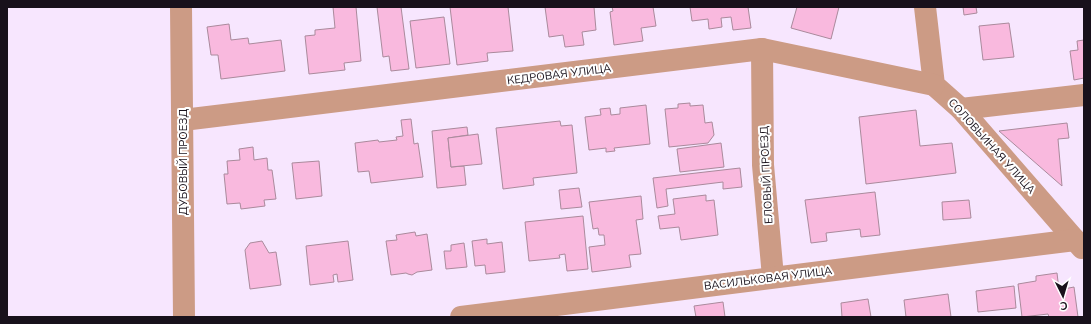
<svg xmlns="http://www.w3.org/2000/svg" width="1091" height="324" font-family="Mulish,sans-serif">
	<style>
		.building { fill: #f9b9de; stroke: #aa8a9c }
		.lines { fill: none; stroke-linecap: round; stroke-linejoin: round }
		.minor { stroke: #cc9b85; stroke-width: 22 }
		.labels { text-anchor: middle; stroke-width: 4; stroke-linejoin: round; paint-order: stroke }
		.street-label { font-size: 11px; fill: #18111b; stroke: #fff }
	</style>
	<rect width="100%" height="100%" fill="#f7e6fe"/>
	<!-- building -->
	<g class="building">
		<path d="M333 7H356L361 61 344 63 345 70 309 74 305 36 315 35V30L335 28Z"/>
		<path d="M377 7H401L409 69 391 71 389 56 383 57Z"/>
		<path d="M450 7H508L513 51 487 53 488 61 457 65Z"/>
		<path d="M545 7H594L596 30 582 32 584 45 565 47 563 35 549 37Z"/>
		<path d="M612 7H653L656 26 641 28 643 41 614 45 610 12 613 11Z"/>
		<path d="M690 7H748L751 28 733 30 731 17 721 18 722 27 709 29 708 19 692 21Z"/>
		<path d="M797 7H839L831 39 791 28Z"/>
		<path d="M963 7H976L977 13 964 15Z"/>
		<path d="M444 17 450 64 416 68 410 21Z"/>
		<path d="M1009 23 1014 57 983 60 979 26Z"/>
		<path d="M229 24 231 40 248 38 249 44 281 40 285 71 221 79 218 55H211L207 27Z"/>
		<path d="M1084 40V78L1074 80 1070 51 1078 50 1077 41Z"/>
		<path d="M690 103V106L703 105 705 123 712 122 714 135 708 143 669 147 665 109 678 108V104Z"/>
		<path d="M646 105 650 144 614 148 615 151 606 152V148L589 150 585 117 601 115 600 109 610 108 611 115 620 114V108Z"/>
		<path d="M916 110 920 146 952 143 956 173 866 184 859 117Z"/>
		<path d="M411 119 414 144 418 143 423 177 371 183 369 171 358 172 355 143 378 140 379 142 397 140 396 137 403 136 401 120Z"/>
		<path d="M560 121 561 126 572 125 577 173 533 178 534 185 503 189 496 128Z"/>
		<path d="M1067 123 1069 138 1058 139 1062 186 999 131Z"/>
		<path d="M467 127 468 135 448 138 451 167 464 166 466 185 437 188 432 131Z"/>
		<path d="M478 134 482 164 451 167 448 138Z"/>
		<path d="M721 143 724 167 680 172 677 149Z"/>
		<path d="M253 147 254 160 267 158 268 170H272L276 199 264 200 265 206 241 209 240 203 227 204 224 174H228L227 161 240 160 239 149Z"/>
		<path d="M319 161 322 196 296 199 292 163Z"/>
		<path d="M740 168 742 187 723 189V182L666 189 668 206 657 208 653 178Z"/>
		<path d="M579 188 582 207 561 209 559 190Z"/>
		<path d="M875 192 880 235 861 237 860 229 826 233 827 241 811 243 805 200Z"/>
		<path d="M706 195V201L714 200 718 235 681 240 679 227 660 229 658 216 675 214 673 199Z"/>
		<path d="M641 196 643 219 636 220 641 254 629 255 631 267 592 272 589 247 605 245 604 235H599L598 228 593 229 589 202Z"/>
		<path d="M969 200 971 218 943 220 942 202Z"/>
		<path d="M583 216 588 269 567 271 565 254 559 255 560 258 529 261 525 222Z"/>
		<path d="M415 232 416 236 427 234 432 270 417 272 412 275 408 274 406 273 391 275 386 241 397 240 396 235Z"/>
		<path d="M487 239V244L502 242 505 272 486 274 485 265 475 266 472 241Z"/>
		<path d="M262 241 269 253 276 252 281 285 250 289 245 250 250 243Z"/>
		<path d="M348 241 353 280 338 282 337 274 333 275 334 282 310 285 306 246Z"/>
		<path d="M464 243 467 267 446 269 444 251H451V245Z"/>
		<path d="M1057 273 1059 290 1074 287 1078 317H1049L1048 314 1022 317 1018 284 1036 281V276Z"/>
		<path d="M1014 286 1016 308 978 312 976 291Z"/>
		<path d="M948 294 951 317H906L904 300Z"/>
		<path d="M868 299 871 317H842L841 303Z"/>
		<path d="M723 302 725 317H696L694 306Z"/>
	</g>
	<g class="lines">
		<!-- minor -->
		<g class="minor">
			<path d="M181 7 184 317"/>
			<path d="M925 7 934 85 961 109 1082 248"/>
			<path d="M762 49 763 165 773 277"/>
			<path d="M961 109 1084 95"/>
			<path d="M183 120 762 49 934 85"/>
			<path d="M461 317 1075 240"/>
		</g>
	</g>
	<g class="labels">
		<!-- street labels -->
		<g class="street-label">
			<text transform="translate(559 74) rotate(-7)" y="4">КЕДРОВАЯ УЛИЦА</text>
			<text transform="translate(992 146) rotate(48)" y="4">СОЛОВЬИНАЯ УЛИЦА</text>
			<text transform="translate(183 162) rotate(-90)" y="4">ДУБОВЫЙ ПРОЕЗД</text>
			<text transform="translate(766 175) rotate(-93)" y="4">ЕЛОВЫЙ ПРОЕЗД</text>
			<text transform="translate(768 278) rotate(-7)" y="4">ВАСИЛЬКОВАЯ УЛИЦА</text>
		</g>
	</g>
	<!-- border -->
	<rect width="1091" height="324" fill="none" stroke="#18111b" stroke-width="16"/>
	<!-- north arrow -->
	<g transform="translate(1063 296) rotate(175)" stroke="#ffffff" stroke-width="3" paint-order="stroke">
	<path d="M0-3L7 15L0 10L-7 15Z" fill="#18111b"/>
	<text y="-6" font-size="11" font-weight="bold" text-anchor="middle" fill="#18111b">С</text>
	</g>
</svg>
